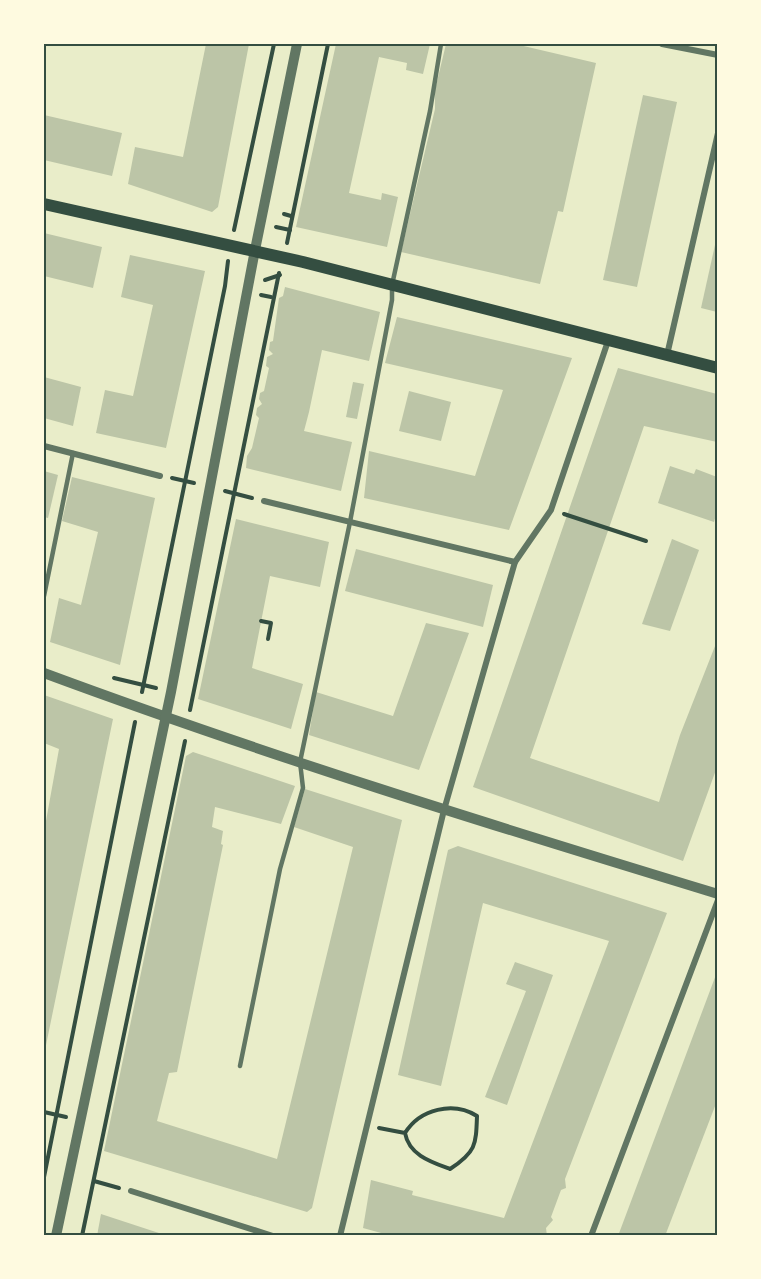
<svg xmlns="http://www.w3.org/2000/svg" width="761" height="1279" font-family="Signika,sans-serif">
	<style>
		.building { fill: #bcc5a7 }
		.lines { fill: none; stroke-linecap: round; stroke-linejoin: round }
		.path { stroke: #344e41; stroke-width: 4 }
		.service { stroke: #617663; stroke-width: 4.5 }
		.minor { stroke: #617663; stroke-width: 6 }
		.tertiary { stroke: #617663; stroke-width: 10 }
		.secondary { stroke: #344e41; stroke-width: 12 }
		.neatline { fill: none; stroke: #344e41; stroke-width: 2 }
	</style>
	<rect width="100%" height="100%" fill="#e9edc9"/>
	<!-- building -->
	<g class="building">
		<path d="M206 44H249L218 207 212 212 128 184 135 147 183 157Z"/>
		<path d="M336 44H430L423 74 406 70 407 63 379 57 349 193 381 200 382 193 398 197 387 247 296 227Z"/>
		<path d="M446 44H515L596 63 563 212 558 211 540 284 401 252 435 109V90Z"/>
		<path d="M643 95 677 102 637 287 603 280Z"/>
		<path d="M44 115 122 133 112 176 44 160Z"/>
		<path d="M44 233 102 247 93 288 44 276Z"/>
		<path d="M717 236V312L701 308Z"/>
		<path d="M130 255 205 271 166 448 96 433 105 390 133 396 153 305 121 297Z"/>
		<path d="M285 287 380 312 369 361 322 350 309 412 304 431 352 442 341 491 246 468 247 456 252 448 259 418 256 415 257 408 262 404 259 399 260 393 264 391 269 368 266 366 267 357 273 354 269 350 270 342 273 341 279 298 283 296Z"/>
		<path d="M397 317 572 358 509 530 364 498 369 451 475 476 503 390 385 363Z"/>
		<path d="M618 368 717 394V442L644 426 530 758 659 802 680 735 717 641V767L683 861 473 787Z"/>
		<path d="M44 377 81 387 73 426 44 418Z"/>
		<path d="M353 382 364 384 357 419 346 417Z"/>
		<path d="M409 391 451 402 441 441 399 431Z"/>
		<path d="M670 466 694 474 696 469 717 477V511L714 522 658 503Z"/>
		<path d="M44 471 58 475 48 518 44 517Z"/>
		<path d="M72 477 155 498 120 665 50 642 59 598 81 605 98 532 62 521Z"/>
		<path d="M236 519 329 542 320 587 270 576 252 668 303 684 291 729 198 699Z"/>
		<path d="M672 539 699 550 670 631 642 624Z"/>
		<path d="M356 549 493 585 483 627 345 591Z"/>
		<path d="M426 623 469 633 419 770 309 735 316 692 393 716Z"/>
		<path d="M44 695 113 719 45 1050 44 832 59 749 44 743Z"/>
		<path d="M193 752 295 786 281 824 215 807 212 827 223 831 221 844 223 845 177 1072 169 1073 157 1121 277 1159 353 847 294 827 305 789 402 820 312 1208 307 1212 104 1151 186 756Z"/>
		<path d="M458 846 667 913 565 1179 566 1188 561 1190 551 1217 553 1220 546 1228 547 1236H392L363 1228 371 1180 413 1191 412 1195 504 1218 609 941 483 903 441 1086 398 1075 448 850Z"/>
		<path d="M515 962 553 975 507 1105 485 1097 526 991 506 984Z"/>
		<path d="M717 972V1101L665 1236H618Z"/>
		<path d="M101 1214 165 1235V1236H97Z"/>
	</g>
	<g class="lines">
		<!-- path -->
		<g class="path">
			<path d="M284 214 291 216"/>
			<path d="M276 227 290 230"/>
			<path d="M234 230 274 44"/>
			<path d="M287 243 328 44"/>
			<path d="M265 280 280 275"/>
			<path d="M261 295 271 297"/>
			<path d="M172 478 194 483"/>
			<path d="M225 491 252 498"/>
			<path d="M564 514 646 541"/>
			<path d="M261 621 271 623 268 639"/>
			<path d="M114 678 156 688"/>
			<path d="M142 692 225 286 228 261"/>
			<path d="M190 710 279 273"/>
			<path d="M44 1112 66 1117"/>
			<path d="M379 1128 405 1133C420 1109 453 1101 477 1116 476 1145 476 1152 450 1169 431 1162 409 1155 405 1133"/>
			<path d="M44 1177 135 722"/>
			<path d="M94 1181 119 1188"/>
			<path d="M82 1236 185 741"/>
		</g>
		<!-- service -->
		<g class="service">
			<path d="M44 596 73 453"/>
			<path d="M240 1066 280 869 303 788 300 762 350 522 392 300V285L430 111 441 44"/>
		</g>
		<!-- minor -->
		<g class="minor">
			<path d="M662 44 718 55"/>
			<path d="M667 355 718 133"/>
			<path d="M44 446 160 476"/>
			<path d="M264 501 515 562"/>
			<path d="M131 1191 273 1236"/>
			<path d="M340 1236 444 810 515 562 551 510 608 341"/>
			<path d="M591 1236 718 900"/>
		</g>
		<!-- tertiary -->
		<g class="tertiary">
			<path d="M44 673C265 755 491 825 718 894"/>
			<path d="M56 1236 171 692 255 250 297 44"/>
		</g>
		<!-- secondary -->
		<path class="secondary" d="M44 204 303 262 718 368"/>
	</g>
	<!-- border -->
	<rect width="761" height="1279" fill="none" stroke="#fefae0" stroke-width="90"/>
	<rect x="45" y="45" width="671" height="1189" class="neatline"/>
</svg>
